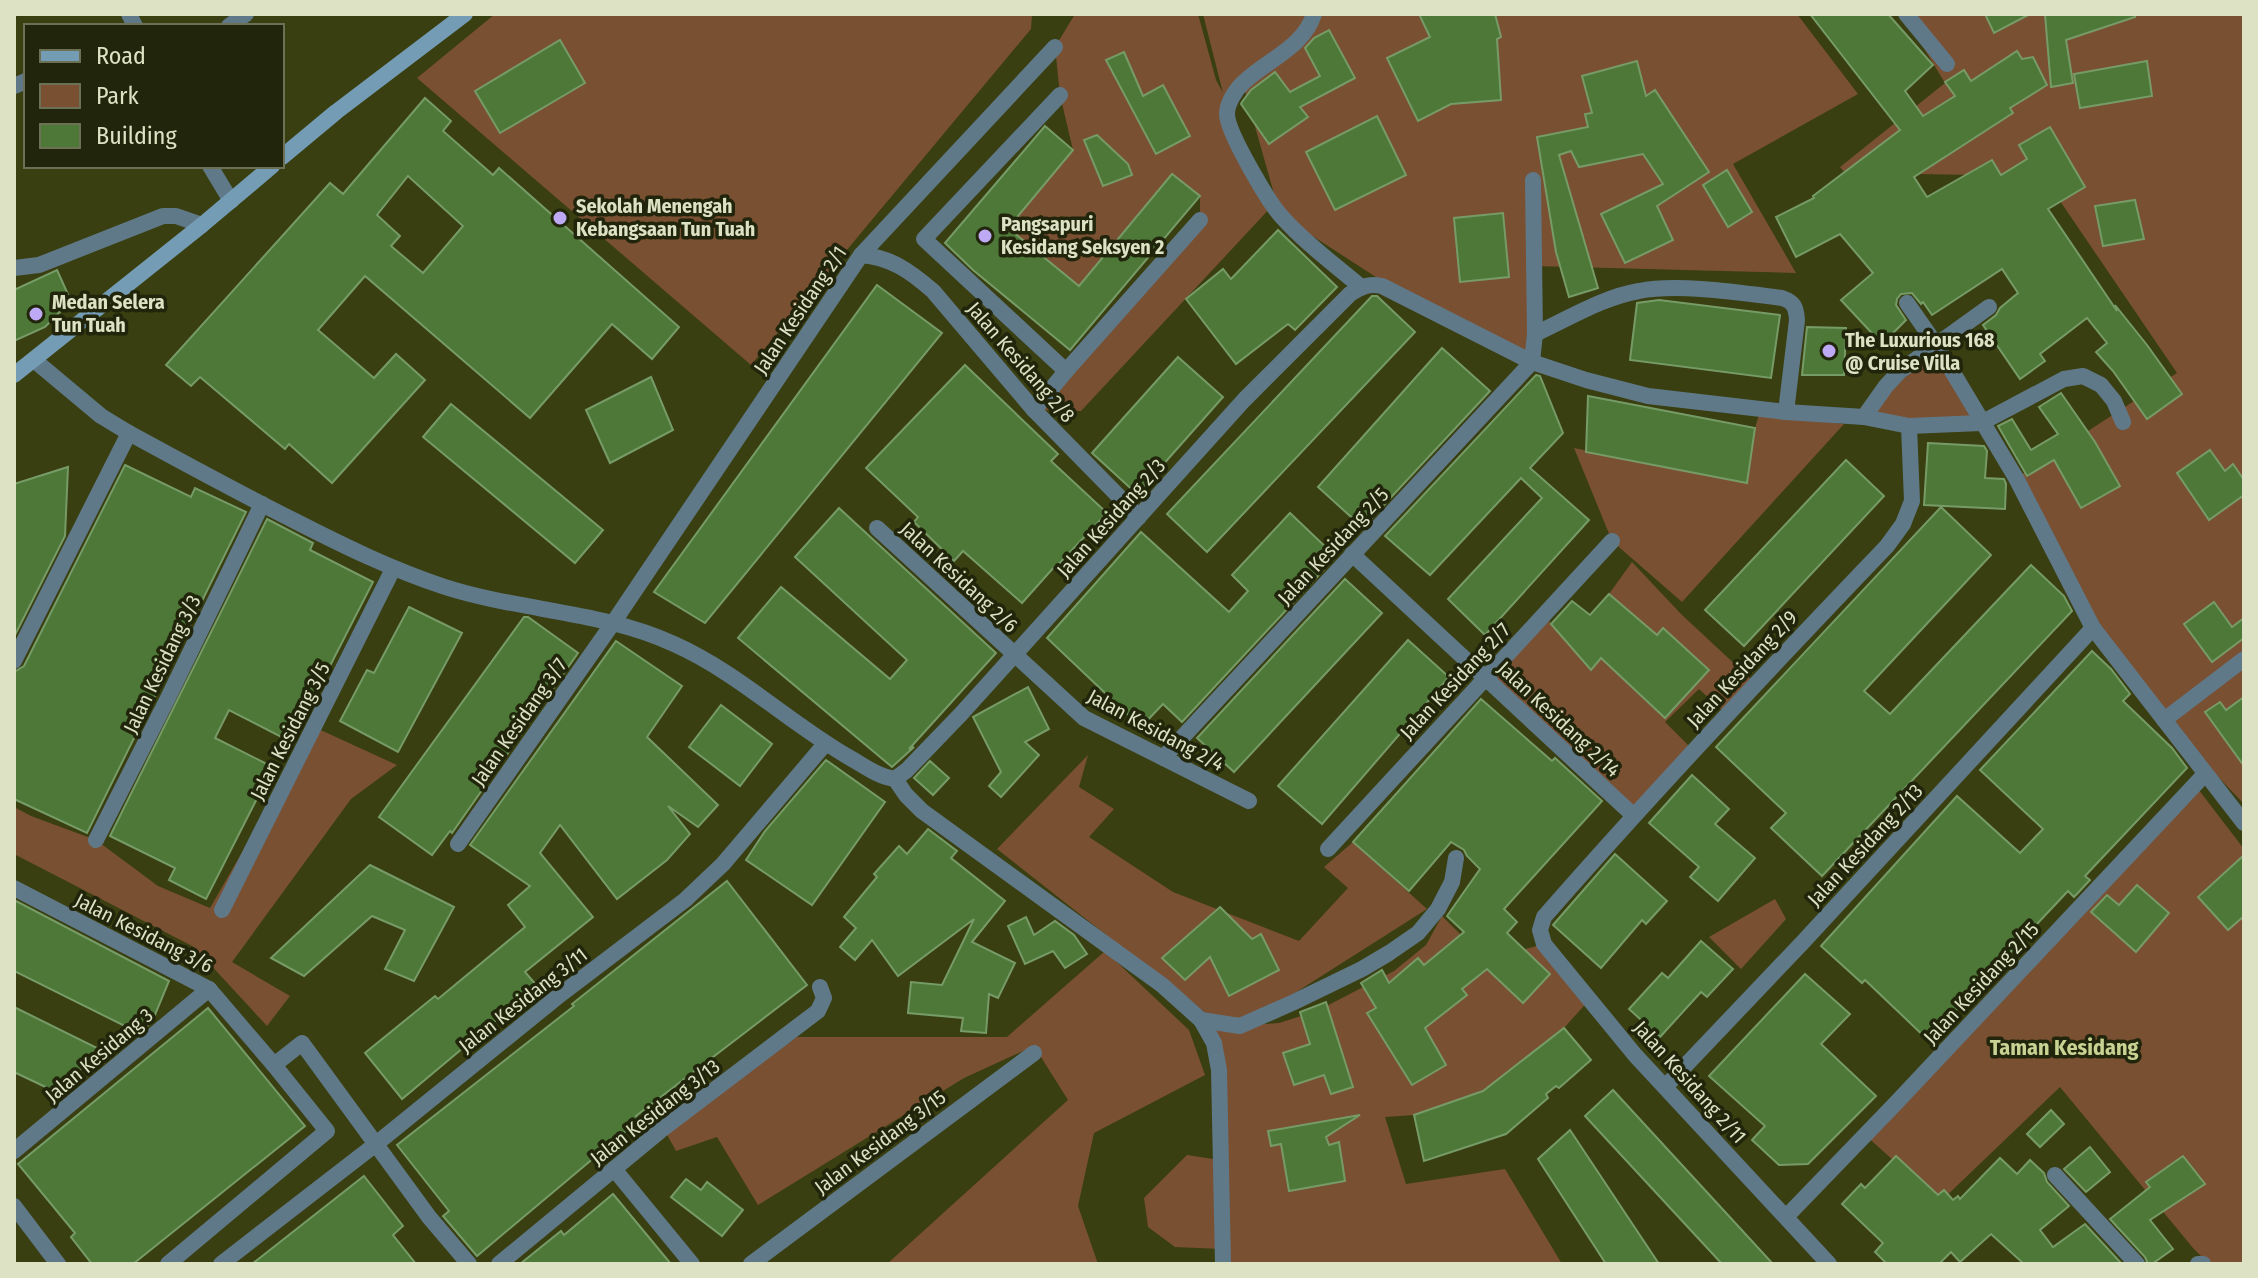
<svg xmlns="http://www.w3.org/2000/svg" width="2258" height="1278" font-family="'Fira Sans Condensed',sans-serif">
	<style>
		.green { fill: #7a5032 }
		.building { fill: #4d7838; stroke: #779b67; stroke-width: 2; fill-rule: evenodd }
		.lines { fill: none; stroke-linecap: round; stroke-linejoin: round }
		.street { stroke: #607989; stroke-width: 16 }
		.secondary { stroke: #749cb5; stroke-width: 16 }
		.poi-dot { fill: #bea9f5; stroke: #21250b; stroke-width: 3 }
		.labels { text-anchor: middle; stroke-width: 7; stroke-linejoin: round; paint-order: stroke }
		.poi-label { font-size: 20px; font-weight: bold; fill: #dce2c3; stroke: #21250b; text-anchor: start }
		.street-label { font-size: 20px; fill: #dce2c3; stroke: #21250b }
		.neighbourhood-label { font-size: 22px; font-weight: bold; fill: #c8d393; stroke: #21250b }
	</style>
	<rect width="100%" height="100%" fill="#393f10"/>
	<!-- green -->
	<g class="green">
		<path d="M495 14H1032L1031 29 751 365 417 78Z"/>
		<path d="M1075 14H1198L1216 80 1223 93 1203 14H1797L1858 94 1733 164 1796 273 1535 266 1532 362 1413 301 1280 215 1243 84 1225 99 1273 205 1081 411 1034 410 1200 220V196L1172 174 1079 286 1008 228 1073 150 1060 95 1055 47Z"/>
		<path d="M1903 14H2244V804L2164 720 2093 628 2016 478 2177 373 2043 176 1845 173 1840 167 1945 83Z"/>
		<path d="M1937 346 1980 421 1864 417Z"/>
		<path d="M1759 415 1844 424 1682 602 1612 541 1574 448 1747 483 1755 428Z"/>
		<path d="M1632 562 1681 614 1755 683 1726 714 1699 689 1665 722 1693 750 1633 815 1485 678 1544 615 1591 670 1636 618 1609 594Z"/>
		<path d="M314 727 397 765 351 799 232 962 290 996 267 1026 194 947 14 854V807L31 816 96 840 158 886 210 908Z"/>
		<path d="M1088 755 1079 787 1114 809 1089 837 1173 892 1299 941 1348 888 1324 867 1353 842 1427 909 1243 1026 1279 1023 1317 1011 1394 971 1426 945 1442 916 1486 960 1544 944 1590 999 1564 1028 1483 1091 1414 1115 1385 1117 1406 1184 1505 1169 1562 1264H1223L1222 1249 1175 1247 1148 1227 1144 1198 1187 1155 1220 1160 1219 1070 1201 1020 1217 1022 997 849Z"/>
		<path d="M2195 785 2244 849V1264H2209L2193 1248 2060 1087 1940 1202 1865 1135Z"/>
		<path d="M1775 899 1786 919 1741 969 1709 937Z"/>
		<path d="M1105 951 1189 1030 1205 1075 1094 1133 1078 1206 1098 1264H887L1068 1100 1034 1046 964 1078 758 1205 717 1137 676 1151 665 1131 797 1037H1007Z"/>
	</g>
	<!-- building -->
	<g class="building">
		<path d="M1419 14H1495L1501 37 1497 39 1501 100 1451 104 1418 121 1387 58 1430 37Z"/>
		<path d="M1810 14H1888L1933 65 1905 91 1923 116 1955 96 1945 82 1964 70 1971 81 2017 51 2022 59 2033 57 2047 85 2010 108 2013 113 1914 177 1927 197 1992 160 2001 175 2027 159 2019 145 2050 127 2085 187 2048 209 2117 311 2115 305 2147 345 2182 394 2147 419 2113 371 2096 352 2107 343 2087 318 2040 354 2045 361 2020 379 1983 325 1996 315 2000 308 2018 293 2002 269 1932 315 1923 302 1921 304 1912 293 1901 294 1897 299 1896 305 1906 320 1882 344 1841 300 1873 273 1840 234 1796 257 1776 217 1814 198 1813 196 1900 130Z"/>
		<path d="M1985 14H2030L1994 33Z"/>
		<path d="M2045 14H2135V17L2066 40 2073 83 2051 87Z"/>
		<path d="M1329 30 1355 78 1300 107 1308 117 1269 144 1241 104 1242 102 1251 90 1275 72 1290 92 1320 76 1305 48 1314 38Z"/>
		<path d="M560 40 585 83 500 133 475 91Z"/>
		<path d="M1124 52 1143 96 1163 85 1190 136 1156 154 1106 60Z"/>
		<path d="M1637 61 1646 96 1655 90 1709 172 1657 206 1673 240 1625 263 1601 214 1663 184 1643 154 1579 167 1571 151 1559 155 1598 288 1569 297 1556 252 1537 137 1588 127 1585 114 1592 113 1582 76Z"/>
		<path d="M2147 61 2152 96 2080 108 2074 74Z"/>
		<path d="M425 98 451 121 443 131 493 175 499 168 679 327 652 359 612 324 530 418 365 276 318 330 374 378 396 354 425 380 332 483 289 444 285 449 200 377 191 386 166 365 330 183 343 194ZM408 176 463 226 423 273 391 246 400 236 377 215Z"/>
		<path d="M1377 116 1406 175 1335 210 1306 152Z"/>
		<path d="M1045 126 1073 150 1008 228 1079 286 1172 174 1200 196 1070 350 973 270 945 243Z"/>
		<path d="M1097 135 1128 164 1132 175 1103 186 1084 140Z"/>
		<path d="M1727 170 1752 212 1728 227 1703 185Z"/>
		<path d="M2135 200 2144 239 2103 246 2095 206Z"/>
		<path d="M1503 213 1509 277 1460 282 1454 218Z"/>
		<path d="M1278 230 1337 287 1295 330 1288 324 1236 364 1186 299 1223 269 1231 279Z"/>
		<path d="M57 270 71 301 45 327 14 341V290Z"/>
		<path d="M877 285 942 333 705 623 654 592Z"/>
		<path d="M1372 296H1377L1415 332 1207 552 1167 514Z"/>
		<path d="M1659 300 1780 315 1771 378 1630 360 1637 303Z"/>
		<path d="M1807 327 1846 328 1844 375H1802Z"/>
		<path d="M1442 348 1490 391 1368 522 1365 519 1360 525 1318 487Z"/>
		<path d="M1178 357 1223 397 1137 494 1092 453Z"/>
		<path d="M965 365 1058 454 1051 461 1107 513 1056 567 1055 566 1022 603 963 551 954 561 914 522 918 517 866 468Z"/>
		<path d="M1536 375 1540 376 1563 433 1530 468 1589 520 1485 635 1448 599 1542 498 1521 478 1430 575 1385 536Z"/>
		<path d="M651 377 673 430 610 463 586 410Z"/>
		<path d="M2061 393 2095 442 2120 486 2081 508 2054 460 2027 476 1998 426 2012 419 2031 450 2058 434 2039 407Z"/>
		<path d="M1588 396 1755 428 1747 483 1586 452Z"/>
		<path d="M451 404 603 530 575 563 423 437Z"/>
		<path d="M1928 443 1984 446 1987 451 1985 478 2004 479 2006 484 2005 509 1924 505Z"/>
		<path d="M2210 450 2225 471 2233 464 2244 480V495L2209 520 2177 473Z"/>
		<path d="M1846 460 1884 496 1744 646 1705 610Z"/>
		<path d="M125 465 191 497 195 488 246 512 87 833 14 799V672L24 666Z"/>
		<path d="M68 467 65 536 14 637V484Z"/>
		<path d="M1941 507 1991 555 1864 691 1890 714 2031 565 2064 596 2072 611 1822 876 1771 828 1786 813 1716 747Z"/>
		<path d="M839 508 996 653 909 749 914 747 892 767 738 638 781 587 890 679 907 660 795 557Z"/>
		<path d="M1290 513 1332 553 1325 560 1329 564 1182 722 1163 704 1141 727 1047 638 1141 532 1229 612 1248 591 1232 575Z"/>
		<path d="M267 519 313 543 310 550 373 582 291 742 229 710 215 738 273 767 206 899 169 880 175 868 110 836Z"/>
		<path d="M1345 579 1382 613 1234 772 1197 738Z"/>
		<path d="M1609 594 1657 635 1663 628 1709 670 1665 718 1601 658 1591 670 1551 624 1572 601 1590 615Z"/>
		<path d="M2214 602 2232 627 2244 618V638L2212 662 2184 624Z"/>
		<path d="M409 607 462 633 398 752 340 721 367 670 374 673Z"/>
		<path d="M524 617H528L578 653 452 833 450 831 432 855 379 817Z"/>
		<path d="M1408 640 1449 677 1322 824 1278 786Z"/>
		<path d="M616 641 682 686 647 737 718 805 698 827 668 806 690 834 667 860 617 899 560 825 540 853 593 917 525 972 537 986 402 1099 365 1053 435 996 438 999 525 927 508 905 530 886 470 845Z"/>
		<path d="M2092 651 2111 669 2130 694 2123 701 2172 748 2187 768 2085 876 2090 880 2074 897 2068 891 1928 1040 1865 980 1862 983 1821 946 1957 796 2020 853 2043 829 1980 770Z"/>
		<path d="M1028 687 1049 729 1025 742 1039 755 1001 797 989 786 1001 772 973 717Z"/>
		<path d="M2244 697V766L2205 712 2220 702 2226 710Z"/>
		<path d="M1481 699 1552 761 1555 758 1602 801 1504 909 1517 922 1507 933 1550 974 1523 1003 1487 969 1462 989 1467 995 1425 1028 1446 1065 1412 1085 1367 1013 1376 1008 1361 983 1382 970 1389 983 1418 958 1424 965 1464 932 1447 916 1480 869 1467 856 1464 850 1451 842 1409 891 1353 842Z"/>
		<path d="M721 705 772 744 740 786 689 747Z"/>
		<path d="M826 760 885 802 812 905 746 860 765 831Z"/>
		<path d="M930 761 949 778 933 795 914 778Z"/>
		<path d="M1692 775 1729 809 1715 824 1755 858 1718 901 1690 877 1699 867 1649 823Z"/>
		<path d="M928 829 957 851 951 858 1005 901 972 942 1015 963 998 998 989 994 986 1033 961 1031 963 1018 908 1013 911 982 942 985 974 919 898 976 872 940 855 960 840 947 856 928 844 917 877 877 874 874 899 846 907 854Z"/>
		<path d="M1615 854 1667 901 1646 924 1642 920 1601 968 1553 925Z"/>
		<path d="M2244 855V916L2228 930 2198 897Z"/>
		<path d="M370 865 454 907 414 981 385 969 405 930 372 916 304 976 271 958Z"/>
		<path d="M727 881 807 985 636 1116 639 1120 477 1256 443 1216 449 1211 397 1145 574 1006 572 1004Z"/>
		<path d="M2137 885 2169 913 2136 952 2091 912 2107 895 2119 905Z"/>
		<path d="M14 900 169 981 152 1022 139 1033 14 971Z"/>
		<path d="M1220 907 1252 939 1261 934 1279 970 1229 996 1210 957 1185 980 1162 958Z"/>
		<path d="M1026 917 1034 935 1055 921 1074 935 1087 954 1065 968 1053 951 1025 964 1008 926Z"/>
		<path d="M1701 941 1733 969 1707 997 1701 992 1660 1037 1629 1009 1662 973 1668 978Z"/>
		<path d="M1805 974 1850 1014 1821 1044 1876 1096 1808 1164 1779 1165 1752 1140 1765 1126 1709 1076Z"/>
		<path d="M1326 1002 1353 1087 1331 1094 1324 1075 1294 1085 1283 1053 1310 1044 1300 1012Z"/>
		<path d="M14 1007 101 1050 56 1092 14 1072Z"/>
		<path d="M208 1008 305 1126 133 1264H92L71 1237 75 1233 18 1164Z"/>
		<path d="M1564 1028 1591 1060 1559 1088 1556 1086 1546 1094 1548 1098 1506 1134 1424 1161 1414 1115 1483 1091Z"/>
		<path d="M1613 1090 1773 1264H1722L1585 1116Z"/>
		<path d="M2051 1110 2064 1124 2040 1147 2027 1134Z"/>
		<path d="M1360 1115 1326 1137 1329 1145 1339 1142 1345 1181 1289 1191 1281 1144 1271 1146 1268 1131Z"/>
		<path d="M1570 1130 1659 1264H1606L1538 1159Z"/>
		<path d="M2090 1147 2110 1172 2086 1192 2064 1169Z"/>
		<path d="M1896 1156 1938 1195 1944 1190 1953 1200 1958 1196 1960 1199 2000 1158 2017 1174 2030 1160 2044 1173 2047 1182 2069 1206 2040 1230 2053 1247 2085 1224 2121 1263 2024 1264 1991 1234 1960 1262 1951 1252 1939 1264H1887L1875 1252 1883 1243 1842 1204 1861 1184 1865 1188Z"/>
		<path d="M2183 1156 2205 1184 2150 1220 2173 1249 2152 1264H2148L2145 1257 2110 1219 2150 1187 2146 1182Z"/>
		<path d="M364 1176 403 1226 393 1235 416 1264H252Z"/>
		<path d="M686 1179 701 1190 707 1182 743 1210 722 1236 671 1197Z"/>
		<path d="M613 1194 671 1264H520L561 1231 564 1235Z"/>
	</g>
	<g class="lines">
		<!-- street -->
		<g class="street">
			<path d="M129 14 135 26"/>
			<path d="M1314 14C1304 47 1267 60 1244 82 1236 89 1227 103 1227 114 1227 132 1269 203 1282 217 1305 243 1334 264 1361 287"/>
			<path d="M1906 14 1947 64"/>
			<path d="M229 26 246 14"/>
			<path d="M14 86 26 81"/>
			<path d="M1060 95 924 239 1066 371"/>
			<path d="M210 166 231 201"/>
			<path d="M861 255C891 257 911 272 933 291L1034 410 1139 517"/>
			<path d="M14 268 39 265 163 216H176L202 225"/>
			<path d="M1907 303 1937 346 2016 478 2093 628 2244 823"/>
			<path d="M1535 334C1568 319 1603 297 1639 291 1678 283 1742 293 1782 298 1794 302 1796 307 1797 320L1786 412"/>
			<path d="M34 360 101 416 129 433C184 463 239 493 295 521 344 546 393 570 445 587 520 611 603 611 674 644 739 673 790 724 852 759 866 767 879 777 895 779L906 795 922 811 1162 985 1201 1020 1214 1043 1219 1070 1223 1264"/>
			<path d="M1034 410 1066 371 1200 220"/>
			<path d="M1864 417 1886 386 1900 371 1989 307"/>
			<path d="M877 528 1084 718 1249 801"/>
			<path d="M1352 554 1633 815"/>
			<path d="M14 661 129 433"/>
			<path d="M2164 720 2244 659"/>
			<path d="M1163 758 1532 362 1535 334 1533 180"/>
			<path d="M895 779 907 770 961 714 1244 400 1350 294C1361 287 1368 283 1382 286L1532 362 1586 380 1648 396 1786 412 1864 417 1909 426 1981 423 2064 379 2083 376 2101 385 2114 401 2123 422"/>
			<path d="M96 840 168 698 262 504"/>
			<path d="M458 844 613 623 861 255 1055 47"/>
			<path d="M1328 849 1612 541"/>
			<path d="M14 888 209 989 274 1065 327 1131 168 1264"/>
			<path d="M222 910 393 569"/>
			<path d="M1201 1020 1240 1026 1292 1003 1362 969 1389 953 1418 933 1438 909 1452 882 1456 858"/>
			<path d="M274 1065 302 1043 429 1217 469 1264"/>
			<path d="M1665 1087 1803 942 2093 628"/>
			<path d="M14 1151 209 989"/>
			<path d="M614 1169 692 1264"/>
			<path d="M2055 1175 2137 1264"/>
			<path d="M14 1206 58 1264"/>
			<path d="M1786 1217 1896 1103 2205 774"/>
			<path d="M221 1264 376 1144 556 998 685 900 723 864 825 744"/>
			<path d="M499 1264 660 1131 818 1011 824 998 820 987"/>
			<path d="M751 1264 1034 1053"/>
			<path d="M1829 1264 1635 1055 1544 944 1540 930 1544 917C1655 790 1770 668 1887 546L1903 524 1912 501 1909 426"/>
			<path d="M2198 1264H2203"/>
		</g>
		<!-- secondary -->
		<g class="secondary">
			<path d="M282 157 336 112 465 14"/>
			<path d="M14 375 202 225 272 166"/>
		</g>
	</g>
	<!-- markers -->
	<g class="poi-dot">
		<circle cx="560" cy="218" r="8"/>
		<circle cx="985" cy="236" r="8"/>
		<circle cx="36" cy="314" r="8"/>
		<circle cx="1829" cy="351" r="8"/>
	</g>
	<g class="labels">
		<!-- poi labels -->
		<g class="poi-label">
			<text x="576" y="213">Sekolah Menengah<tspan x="576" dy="23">Kebangsaan Tun Tuah</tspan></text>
			<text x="1001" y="231">Pangsapuri<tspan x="1001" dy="23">Kesidang Seksyen 2</tspan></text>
			<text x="52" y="309">Medan Selera<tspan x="52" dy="23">Tun Tuah</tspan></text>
			<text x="1845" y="347">The Luxurious 168<tspan x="1845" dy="23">@ Cruise Villa</tspan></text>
		</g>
		<!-- street labels -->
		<g class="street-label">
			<text transform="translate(800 310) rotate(-56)" y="7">Jalan Kesidang 2/1</text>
			<text transform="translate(1021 362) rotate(49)" y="7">Jalan Kesidang 2/8</text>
			<text transform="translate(1111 518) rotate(-48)" y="7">Jalan Kesidang 2/3</text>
			<text transform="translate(1333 546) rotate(-47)" y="7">Jalan Kesidang 2/5</text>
			<text transform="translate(959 577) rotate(43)" y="7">Jalan Kesidang 2/6</text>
			<text transform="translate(162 664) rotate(-64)" y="7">Jalan Kesidang 3/3</text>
			<text transform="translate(1742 669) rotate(-47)" y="7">Jalan Kesidang 2/9</text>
			<text transform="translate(1455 681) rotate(-47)" y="7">Jalan Kesidang 2/7</text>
			<text transform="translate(1559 719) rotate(43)" y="7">Jalan Kesidang 2/14</text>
			<text transform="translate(519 722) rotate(-55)" y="7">Jalan Kesidang 3/7</text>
			<text transform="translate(1156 730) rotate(28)" y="7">Jalan Kesidang 2/4</text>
			<text transform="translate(290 731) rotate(-63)" y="7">Jalan Kesidang 3/5</text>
			<text transform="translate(1865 845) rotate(-47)" y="7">Jalan Kesidang 2/13</text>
			<text transform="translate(144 933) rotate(27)" y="7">Jalan Kesidang 3/6</text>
			<text transform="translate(1981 983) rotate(-47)" y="7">Jalan Kesidang 2/15</text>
			<text transform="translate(523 1000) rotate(-38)" y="7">Jalan Kesidang 3/11</text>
			<text transform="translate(99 1055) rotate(-40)" y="7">Jalan Kesidang 3</text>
			<text transform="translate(1690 1082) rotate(48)" y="7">Jalan Kesidang 2/11</text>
			<text transform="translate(655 1112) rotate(-38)" y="7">Jalan Kesidang 3/13</text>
			<text transform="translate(880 1142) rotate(-37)" y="7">Jalan Kesidang 3/15</text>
		</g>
		<!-- neighbourhood labels -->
		<g class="neighbourhood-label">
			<text x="2064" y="1055">Taman Kesidang</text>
		</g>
	</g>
	<!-- border -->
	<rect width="2258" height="1278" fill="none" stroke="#dce2c3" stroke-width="32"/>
	<!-- legend -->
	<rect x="24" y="24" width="260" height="144" fill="#21250b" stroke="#6c7155" stroke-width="2"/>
	<rect x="40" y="50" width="40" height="12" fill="#749cb5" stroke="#6c7155" stroke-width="2"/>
	<text x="96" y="64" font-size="24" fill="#dce2c3">Road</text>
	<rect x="40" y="84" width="40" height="24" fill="#7a5032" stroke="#6c7155" stroke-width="2"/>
	<text x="96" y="104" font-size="24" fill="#dce2c3">Park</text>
	<rect x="40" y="124" width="40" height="24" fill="#4d7838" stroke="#6c7155" stroke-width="2"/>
	<text x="96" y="144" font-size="24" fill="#dce2c3">Building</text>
</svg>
